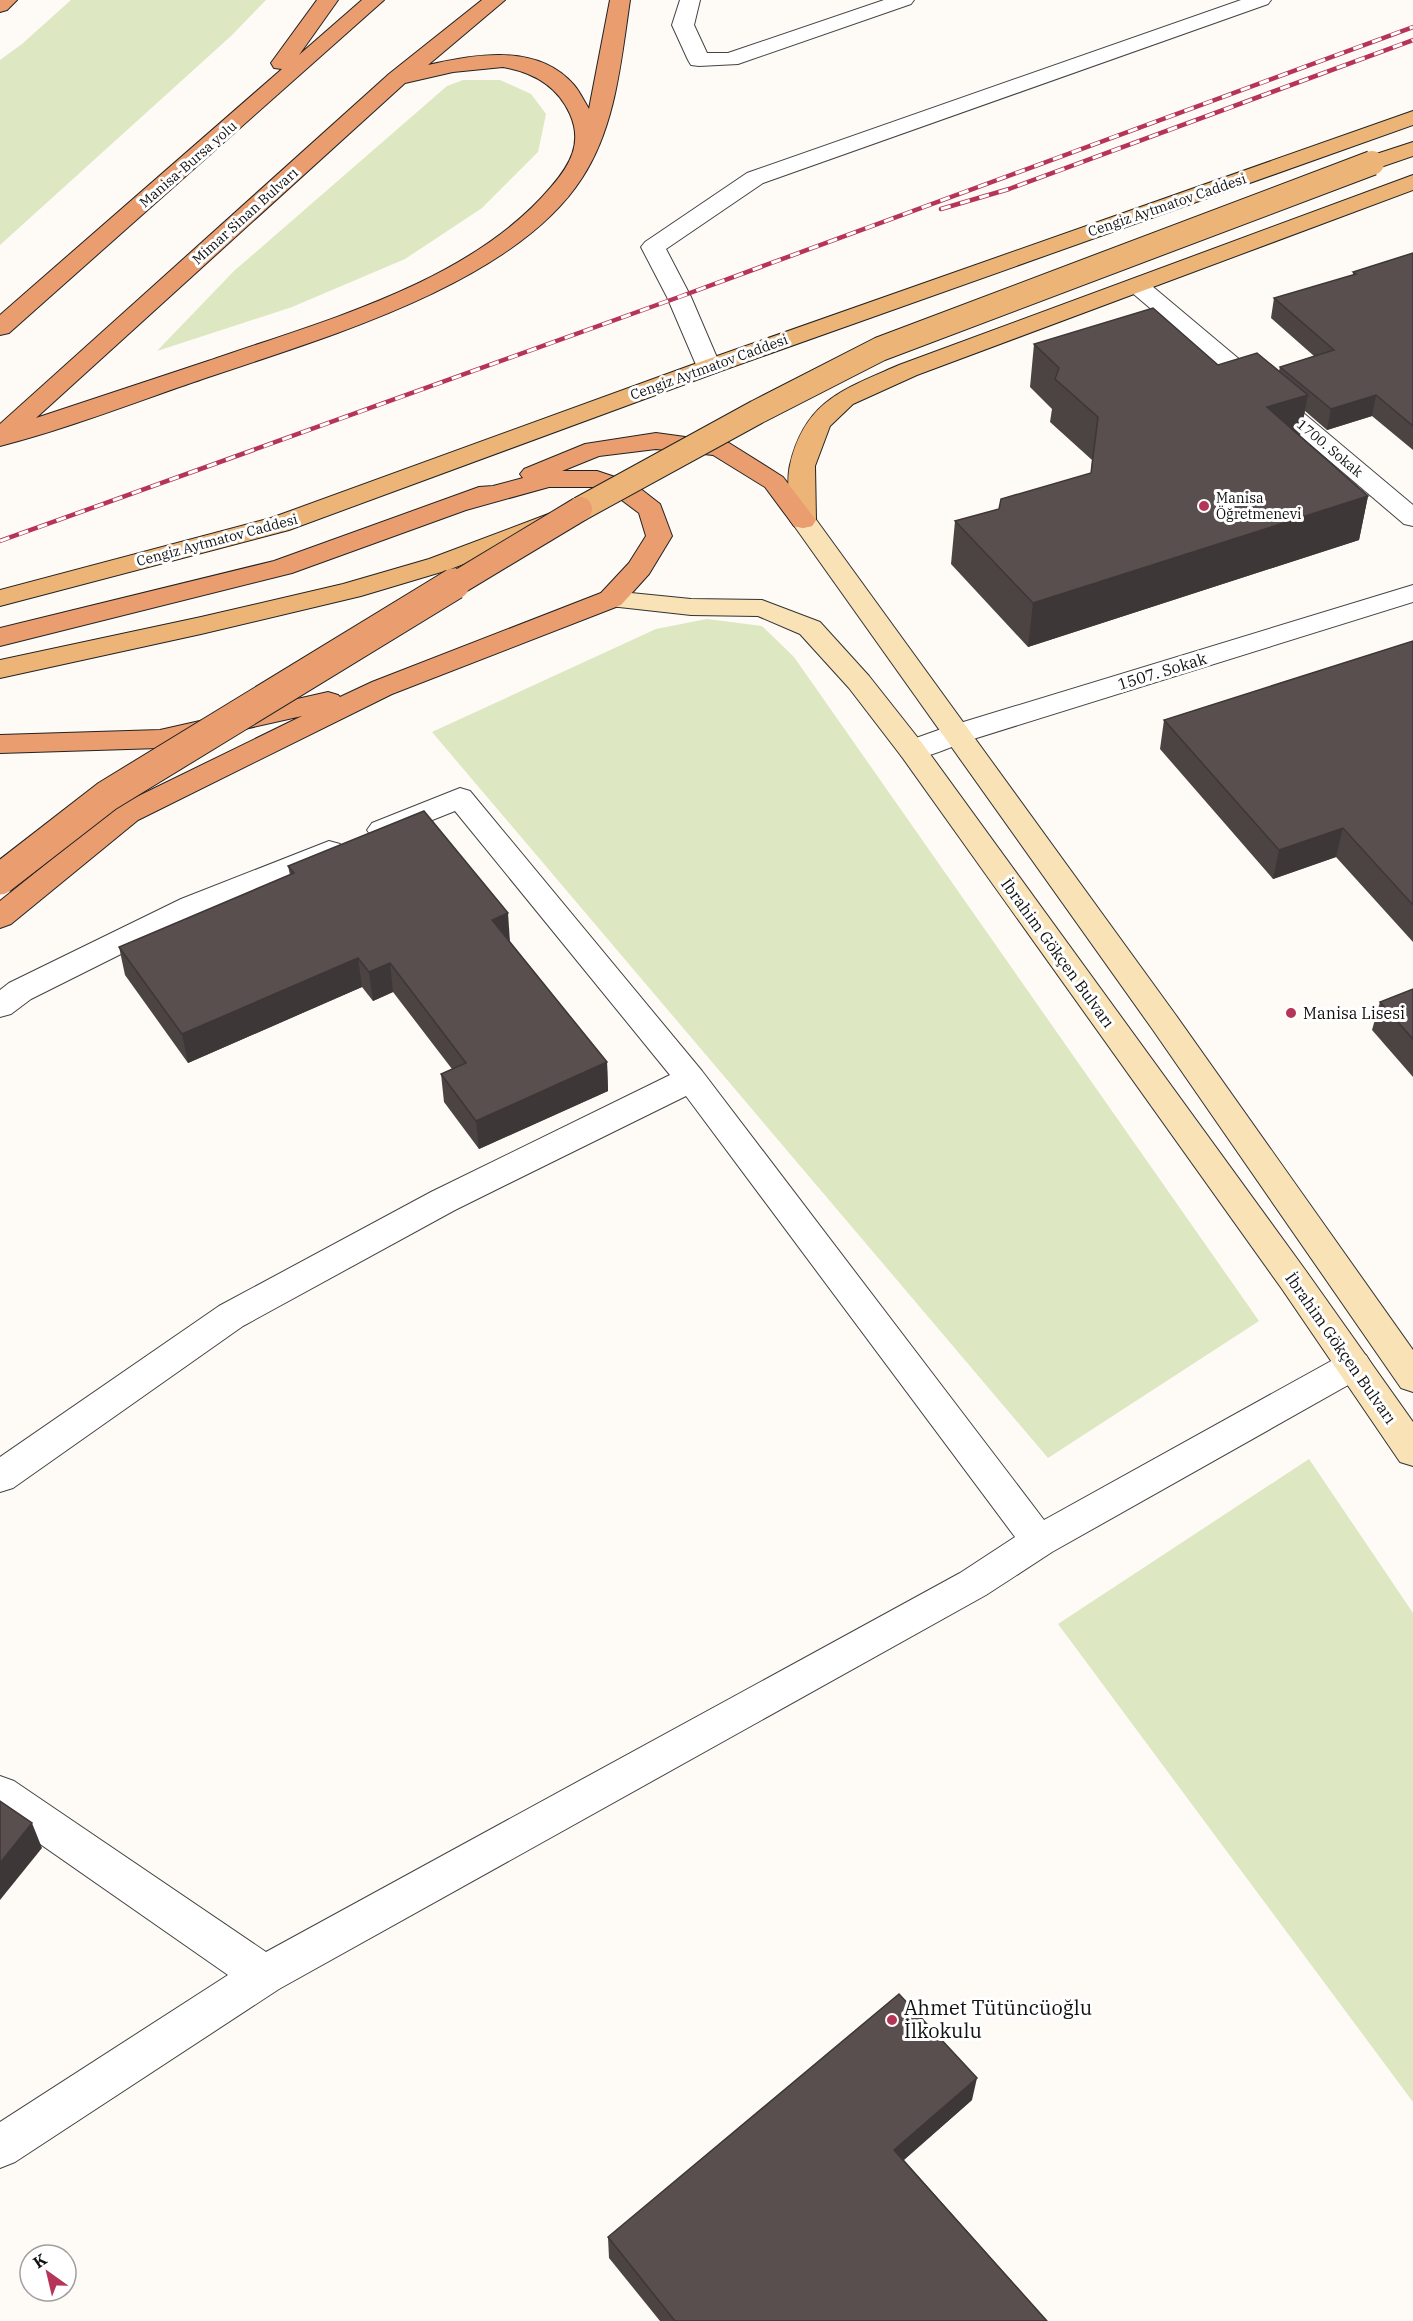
<svg xmlns="http://www.w3.org/2000/svg" width="1413" height="2321" font-family="'IBM Plex Serif',serif">
	<style>
		.green { fill: #dde7c1 }
		.lines { fill: none; stroke-linecap: round; stroke-linejoin: round }
		.minor-casing { stroke: #444; stroke-width: 2 }
		.secondary-casing { stroke: #333; stroke-width: 2 }
		.primary-casing { stroke: #222; stroke-width: 2 }
		.trunk-casing { stroke: #222; stroke-width: 2 }
		.minor { fill: #fff; fill-rule: evenodd }
		.secondary { fill: #f8e2b6; fill-rule: evenodd }
		.primary { fill: #ecb577; fill-rule: evenodd }
		.trunk { fill: #ea9e70; fill-rule: evenodd }
		.rail-casing { stroke: #b53458; stroke-width: 4.5 }
		.rail { stroke: #fff; stroke-width: 3; stroke-dasharray: 10; stroke-linecap: butt }
		.primary-bridge-casing { stroke: #222; stroke-width: 26; stroke-linecap: butt }
		.trunk-bridge-far1-casing { stroke: #222; stroke-width: 26; stroke-linecap: butt }
		.trunk-bridge-casing { stroke: #222; stroke-width: 33; stroke-linecap: butt }
		.primary-bridge { stroke: #ecb577; stroke-width: 24 }
		.trunk-bridge-far1 { stroke: #ea9e70; stroke-width: 24 }
		.trunk-bridge { stroke: #ea9e70; stroke-width: 31 }
		.wall { fill: #4c4443 }
		.shaded-wall { fill: #3e3737 }
		.building { fill: #584f4e; stroke: #3e3737; stroke-width: 1.5 }
		.poi-dot { fill: #b53458; stroke: #fff; stroke-width: 2 }
		.labels { text-anchor: middle; stroke-width: 6; stroke-linejoin: round; paint-order: stroke }
		.far-street-label { font-size: 14px; fill: #111; stroke: #fff }
		.far-poi-label { font-size: 14px; fill: #111; stroke: #fff; text-anchor: start }
		.street-label { font-size: 16px; fill: #111; stroke: #fff }
		.poi-label { font-size: 16px; fill: #111; stroke: #fff; text-anchor: start }
		.near-poi-label { font-size: 20px; fill: #111; stroke: #fff; text-anchor: start }
	</style>
	<rect width="100%" height="100%" fill="#fefaf5"/>
	<!-- green -->
	<g class="green">
		<path d="M71 0H266L231 36 0 245V60L22 44Z"/>
		<path d="M463 80H500L531 94 546 114 538 152 482 208 405 259 292 307 157 351 234 271 447 86Z"/>
		<path d="M707 619 762 626 794 657 1259 1321 1048 1458 432 732 656 629Z"/>
		<path d="M1309 1459 1413 1613V2102L1058 1624Z"/>
	</g>
	<g class="lines">
		<!-- minor casing -->
		<g class="minor-casing">
			<g id="minor">
				<path d="M680 0H700L694 25 707 53H728L884 0H914L911 4 738 64 699 66 691 65 688 60 672 25Z"/>
				<path d="M1241 0H1271L1268 4 763 183 666 249 691 297 721 367 718 372 709 374 700 372 697 367 667 297 641 247 645 242 747 173Z"/>
				<path d="M1138 279 1146 281 1413 505V526L1404 524 1130 291 1126 286 1130 281Z"/>
				<path d="M1413 585V602L967 741C947 748 922 762 902 757L898 750 902 743 947 727Z"/>
				<path d="M460 788 470 791 702 1071 1044 1520 1342 1355 1354 1351 1366 1355 1372 1365 1366 1375 1052 1552 986 1595 279 1989 15 2162 0 2168V2122L228 1975 0 1816V1776L14 1781 266 1952 960 1573 1015 1537 686 1096 455 1210 243 1326 13 1488 0 1492V1457L219 1306 431 1192 670 1075 455 811 382 840 372 837 367 830 372 823Z"/>
				<path d="M329 841 340 844 344 851 340 858 203 913 31 999 11 1014 0 1017V990L9 983 181 899Z"/>
			</g>
		</g>
		<!-- secondary casing -->
		<g class="secondary-casing">
			<g id="secondary">
				<path d="M803 512 812 514 1175 1014 1413 1350V1392L1401 1388 1153 1030 790 520 794 514Z"/>
				<path d="M611 591 691 599 762 600 820 622 869 676 922 743 1306 1271 1413 1422V1466L1400 1462 1282 1289 902 757 849 688 800 634 758 616 691 615 601 605 597 599 601 593Z"/>
			</g>
		</g>
		<!-- primary casing -->
		<g class="primary-casing">
			<g id="primary">
				<path d="M1413 111V125L718 372 289 530 0 606V590L271 518 700 362Z"/>
				<path d="M1413 142V156L1372 170 1364 168 1361 163 1364 158Z"/>
				<path d="M1413 175V190L917 375 853 404 830 426 815 466 816 520 812 526 803 528 794 526 790 520C790 503 786 481 790 465 805 400 845 389 899 365Z"/>
				<path d="M551 513 560 515 564 521 560 527 448 570 361 596 201 634 0 678V660L201 617 343 584 429 559Z"/>
			</g>
		</g>
		<!-- trunk casing -->
		<g class="trunk-casing">
			<g id="trunk">
				<path d="M0 0H17L7 10 0 12Z"/>
				<path d="M317 0H338L299 55 362 0H384L9 333 0 335V315L282 69 274 68 271 63Z"/>
				<path d="M482 0H505L428 65C475 54 538 43 574 85 580 92 584 101 589 109L610 0H630C621 60 616 126 582 178 512 287 312 341 194 382 130 404 66 429 0 446V424L389 74ZM503 67C532 72 557 85 570 114 583 143 570 165 551 187 470 283 323 321 208 361 151 380 93 399 36 418L405 83 453 72Z"/>
				<path d="M656 433 729 443 783 477 816 520 812 526 803 528 794 526 765 487 713 455 656 449 599 456 562 471H597L633 483 660 504 672 536 649 574 621 605 392 694 138 820 11 924 0 928V901L118 806 302 716 160 748 0 753V735L160 730 328 692 338 695 340 697 372 682 601 593 629 563 646 536 639 513 615 495 594 487H549L466 510 292 573 0 646V628L274 561 479 487 493 486 523 478 520 474 524 469 585 444Z"/>
			</g>
		</g>
		<!-- minor -->
		<use href="#minor" class="minor"/>
		<!-- secondary -->
		<use href="#secondary" class="secondary"/>
		<!-- primary -->
		<use href="#primary" class="primary"/>
		<!-- trunk -->
		<use href="#trunk" class="trunk"/>
		<!-- rail casing -->
		<g class="rail-casing">
			<g id="rail">
				<path d="M941 209 1009 189 1413 40"/>
				<path d="M0 541 679 297 1413 27"/>
			</g>
		</g>
		<!-- rail -->
		<use href="#rail" class="rail"/>
		<!-- primary-bridge casing -->
		<g class="primary-bridge-casing">
			<path id="primary-bridge" d="M580 509 757 412 880 349 1372 163"/>
		</g>
		<!-- trunk-bridge-far1 casing -->
		<g class="trunk-bridge-far1-casing">
			<path id="trunk-bridge-far1" d="M452 586 580 509"/>
		</g>
		<!-- trunk-bridge casing -->
		<g class="trunk-bridge-casing">
			<path id="trunk-bridge" d="M0 879 107 796 454 584"/>
		</g>
		<!-- primary-bridge -->
		<use href="#primary-bridge" class="primary-bridge"/>
		<!-- trunk-bridge-far1 -->
		<use href="#trunk-bridge-far1" class="trunk-bridge-far1"/>
		<!-- trunk-bridge -->
		<use href="#trunk-bridge" class="trunk-bridge"/>
	</g>
	<!-- wall -->
	<g class="wall">
		<path d="M1413 253V450L1372 416 1327 430 1305 411 1300 436 1368 496 1359 540 1028 647 951 564 955 521 999 509 1091 473 1092 460 1050 422 1052 409 1030 387 1034 344 1279 371 1280 367 1314 356 1271 318 1274 298 1353 275V272Z"/>
		<path d="M1413 641V942L1336 857 1273 879 1160 749 1164 720Z"/>
		<path d="M288 866 510 942 607 1062 608 1091 479 1149 444 1102 441 1074 452 1069 393 992 373 1001 362 987 188 1063 125 975 119 947 290 875Z"/>
		<path d="M1413 989V1077L1372 1030 1380 1002Z"/>
		<path d="M972 2100 904 2160 1047 2321H660L609 2258 608 2237Z"/>
	</g>
	<!-- shaded-wall -->
	<g class="shaded-wall">
		<path d="M1308 395 1299 438 1267 407Z"/>
		<path d="M1376 395 1372 416 1327 430 1331 409Z"/>
		<path d="M1368 496 1359 540 1028 647 1033 603Z"/>
		<path d="M1343 828 1336 857 1273 879 1279 850Z"/>
		<path d="M508 913 510 942 492 920Z"/>
		<path d="M358 958 362 987 188 1063 182 1034Z"/>
		<path d="M390 963 393 992 373 1001 369 972Z"/>
		<path d="M607 1062 608 1091 479 1149 476 1121Z"/>
		<path d="M32 1823 42 1848 0 1900V1863Z"/>
		<path d="M977 2078 972 2100 891 2171 894 2150Z"/>
	</g>
	<!-- building -->
	<g class="building">
		<path d="M1413 253V426L1376 395 1331 409 1280 367 1334 350 1274 298 1356 274 1353 272Z"/>
		<path d="M1153 308 1218 365 1257 353 1308 395 1267 407 1368 496 1033 603 955 521 999 509 1001 499 1091 473 1098 417 1055 379 1059 368 1034 344Z"/>
		<path d="M1413 641V905L1343 828 1279 850 1164 720Z"/>
		<path d="M424 811 508 913 492 920 607 1062 476 1121 441 1074 466 1063 390 963 369 972 358 958 182 1034 119 947 294 873 288 866Z"/>
		<path d="M1413 989V1039L1380 1002Z"/>
		<path d="M0 1801 32 1823 0 1863Z"/>
		<path d="M899 1994 977 2078 894 2150 1047 2321H675L608 2237Z"/>
	</g>
	<!-- markers -->
	<g class="poi-dot">
		<circle cx="1204" cy="506" r="6"/>
		<circle cx="1291" cy="1013" r="6"/>
		<circle cx="892" cy="2020" r="6"/>
	</g>
	<g class="labels">
		<!-- far-street labels -->
		<g class="far-street-label">
			<text transform="translate(188 164) rotate(-41)" y="5">Manisa-Bursa yolu</text>
			<text transform="translate(1167 205) rotate(-19)" y="5">Cengiz Aytmatov Caddesi</text>
			<text transform="translate(245 216) rotate(-42)" y="5">Mimar Sinan Bulvarı</text>
			<text transform="translate(709 367) rotate(-20)" y="5">Cengiz Aytmatov Caddesi</text>
			<text transform="translate(1330 448) rotate(40)" y="5">1700. Sokak</text>
			<text transform="translate(217 540) rotate(-15)" y="5">Cengiz Aytmatov Caddesi</text>
		</g>
		<!-- far-poi labels -->
		<g class="far-poi-label">
			<text x="1216" y="503">Manisa<tspan x="1216" dy="16">Öğretmenevi</tspan></text>
		</g>
		<!-- street labels -->
		<g class="street-label">
			<text transform="translate(1162 671) rotate(-17)" y="6">1507. Sokak</text>
			<text transform="translate(1058 953) rotate(54)" y="6">İbrahim Gökçen Bulvarı</text>
			<text transform="translate(1341 1348) rotate(55)" y="6">İbrahim Gökçen Bulvarı</text>
		</g>
		<!-- poi labels -->
		<g class="poi-label">
			<text x="1303" y="1019">Manisa Lisesi</text>
		</g>
		<!-- near-poi labels -->
		<g class="near-poi-label">
			<text x="904" y="2015">Ahmet Tütüncüoğlu<tspan x="904" dy="23">İlkokulu</tspan></text>
		</g>
	</g>
	<!-- north arrow -->
	<g transform="translate(48 2273) rotate(326)"><circle r="28" fill="#ffffff" stroke="#a0a0a0" stroke-width="1.5"/>
	<path d="M0-4.5L10 22L0 15L-10 22Z" fill="#b53458"/>
	<text y="-9" font-size="16" font-weight="bold" text-anchor="middle" fill="#111111">K</text>
	</g>
</svg>
